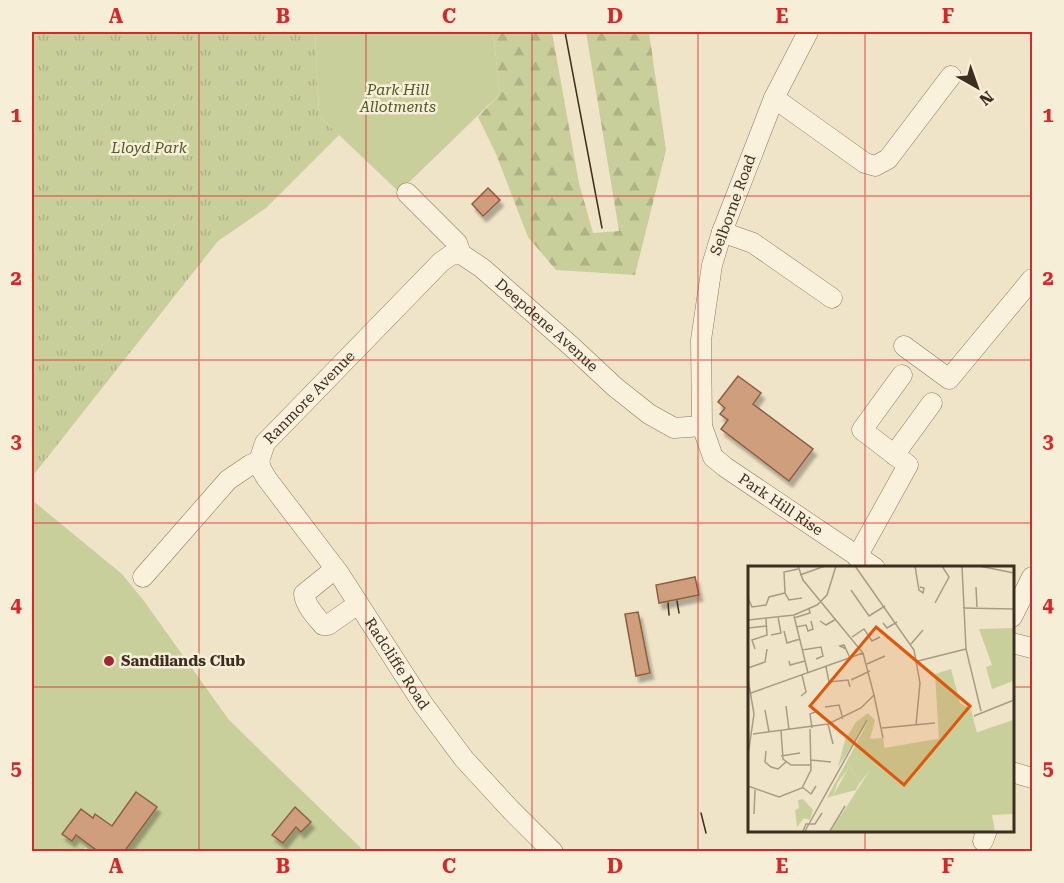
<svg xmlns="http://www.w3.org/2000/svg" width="1064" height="883" font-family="'Roboto Serif',serif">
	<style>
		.forest { fill: url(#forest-firs) }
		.park { fill: url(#park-tufts) }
		.garden { fill: #c9cf9b }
		.building { fill: #cf9f7d; stroke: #8d5f41; stroke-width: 1.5; filter: url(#shadow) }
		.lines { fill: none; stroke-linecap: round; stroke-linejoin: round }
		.minor-casing { stroke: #8d765c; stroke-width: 21 }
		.minor { stroke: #faf1dc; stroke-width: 20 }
		.tram { stroke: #3d2e20; stroke-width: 1.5 }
		.grid { fill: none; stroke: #d62828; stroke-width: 1.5; stroke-opacity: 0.55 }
		.poi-dot { fill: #9e2a2b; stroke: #f7eed8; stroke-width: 2 }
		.labels { text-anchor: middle; stroke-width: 5; stroke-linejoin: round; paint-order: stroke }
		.park-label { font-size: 15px; font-style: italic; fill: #4d5a26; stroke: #f7eed8 }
		.street-label { font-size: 15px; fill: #3d2e20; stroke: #f7eed8 }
		.poi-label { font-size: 15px; font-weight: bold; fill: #3d2e20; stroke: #f7eed8; text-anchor: start }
		.inset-road { fill: none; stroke: #a89b85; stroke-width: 1.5 }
		.view { fill: #df570d; fill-opacity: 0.15; stroke: #df570d; stroke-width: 3 }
		.inset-edge { fill: none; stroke: #3d2e20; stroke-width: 3 }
		.neatline { fill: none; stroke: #d62828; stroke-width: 2 }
		.grid-label { font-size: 20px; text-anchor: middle; font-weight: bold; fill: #d62828 }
	</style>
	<defs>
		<pattern id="forest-firs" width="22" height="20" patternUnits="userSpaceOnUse" patternTransform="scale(1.5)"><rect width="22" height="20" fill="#c9cf9b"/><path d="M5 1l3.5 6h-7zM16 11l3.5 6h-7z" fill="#aeb285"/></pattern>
		<pattern id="park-tufts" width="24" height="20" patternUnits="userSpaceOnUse" patternTransform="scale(1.5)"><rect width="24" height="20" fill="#c9cf9b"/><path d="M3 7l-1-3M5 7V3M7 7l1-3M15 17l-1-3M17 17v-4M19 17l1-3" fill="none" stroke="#aeb285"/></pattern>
		<filter id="shadow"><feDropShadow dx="3.5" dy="6" stdDeviation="1.5" flood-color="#0004"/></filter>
	</defs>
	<rect width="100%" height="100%" fill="#f0e4c8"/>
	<!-- forest -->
	<path class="forest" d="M493 32H552L579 183 593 233 619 231 586 32H649L666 150 635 275 556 270 528 237 496 154 478 117 500 94Z"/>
	<!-- park -->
	<path class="park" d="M32 32H315L319 116 339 135 266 208 218 241 32 477Z"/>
	<!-- garden -->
	<g class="garden">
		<path d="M315 32H493L500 94 399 192 319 116Z"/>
		<path d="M32 500 122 574 144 601 229 720 364 851 92 852 85 847 83 851H32Z"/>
	</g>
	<!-- building -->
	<g class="building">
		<path d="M488 188 500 200 483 216 472 204Z"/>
		<path d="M738 376 761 393 753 404 813 449 789 481 721 429 728 420 720 414 725 408 718 402Z"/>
		<path d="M695 577 699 595 659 603 656 585Z"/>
		<path d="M638 612 650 673 636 676 625 614Z"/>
		<path d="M136 792 157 807 124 852H99L76 835 72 841 62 834 81 809 93 818 95 814 112 826Z"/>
		<path d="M295 807 311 822 301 832 296 827 283 843 272 835Z"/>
	</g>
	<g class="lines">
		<!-- minor casing -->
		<g class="minor-casing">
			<g id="minor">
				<path id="s1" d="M808 32 774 98 722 232 712 265 701 340 702 426 713 457 725 467 875 568"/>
				<path d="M774 98 865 163 875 166 888 159 951 76"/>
				<path id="s2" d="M407 193 457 243 461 254 482 268 571 346 615 387 649 414 674 428 702 426"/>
				<path d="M722 232 753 243 832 298"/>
				<path d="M904 346 949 379 1032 279"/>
				<path d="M894 455 932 403"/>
				<path id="s3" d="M259 461 261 469 267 479 338 572 423 704 464 759 510 809 553 852"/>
				<path d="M857 557 908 465 862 430 902 375"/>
				<path d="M335 569 304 594C305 605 316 617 323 625H328L358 604"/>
				<path id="s4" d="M143 577 228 480 250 465 259 461 265 443 441 262 451 255 461 254"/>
				<path d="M1012 617 1032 577"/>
				<path d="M1012 643 1032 648"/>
				<path d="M1012 772 1032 778"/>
				<path d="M983 841 987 830"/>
			</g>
		</g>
		<!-- minor -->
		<use href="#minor" class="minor"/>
		<!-- tram -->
		<g class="tram">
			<path d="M565 32 602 228"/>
			<path d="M677 601 679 613"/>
			<path d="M668 603 669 615"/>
			<path d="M701 813 706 833"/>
		</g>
	</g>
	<!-- grid -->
	<path class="grid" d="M199 32V852M366 32V852M532 32V852M698 32V852M865 32V568M32 196H1032M32 360H1032M32 523H1032M32 687H749M1012 687H1032M865 830V852"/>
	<!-- markers -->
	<circle class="poi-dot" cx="109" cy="661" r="6"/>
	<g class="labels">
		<!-- park labels -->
		<g class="park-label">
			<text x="398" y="95">Park Hill<tspan x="398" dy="17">Allotments</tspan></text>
			<text x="149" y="153">Lloyd Park</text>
		</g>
		<!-- street labels -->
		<g class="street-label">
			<text transform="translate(733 205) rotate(-70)" y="5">Selborne Road</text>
			<text dy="5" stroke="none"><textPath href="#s2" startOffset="194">Deepdene Avenue</textPath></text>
			<text dy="5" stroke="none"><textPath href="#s4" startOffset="248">Ranmore Avenue</textPath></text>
			<text dy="5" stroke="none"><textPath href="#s1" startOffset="530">Park Hill Rise</textPath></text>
			<text dy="5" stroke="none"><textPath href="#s3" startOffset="246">Radcliffe Road</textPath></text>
		</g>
		<!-- poi labels -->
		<g class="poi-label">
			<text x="121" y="666">Sandilands Club</text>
		</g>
	</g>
	<!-- overview -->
	<g transform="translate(748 566)">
		<rect width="266" height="266" fill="#f0e4c8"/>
		<path d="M102 199 111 218 108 224 85 230Z" fill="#c9cf9b"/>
		<path d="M120 147 127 154 122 173 90 216 85 230 79 232 121 154 90 201 97 174 108 156ZM55 233 65 244 62 254 56 252 49 261 47 244 51 242 50 234Z" fill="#c9cf9b"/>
		<path d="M265 62V115L244 123 238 101 244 99 231 63ZM265 154V248L244 249 247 265H83L136 182 230 166Z" fill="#c9cf9b"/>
		<path d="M265 64V81L242 87 238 72ZM265 98V113L255 116 250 103ZM203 103 212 137 223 143 229 167 191 174 187 108ZM135 172 137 185 111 218 102 199 119 173ZM160 242a9 9 0 1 1 18 0a9 9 0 1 1-18 0Z" fill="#c9cf9b"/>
		<path class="inset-road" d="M50 0 55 14 115 87 126 129M107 0 166 84 172 117 168 159M167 0 171 24 175 27 176 22 172 21M214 0 218 83 233 145M231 0 266 7M50 3 36 6 37 27 41 34 54 32M52 9 77 0M228 21 229 41M103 24 121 50 137 40M0 32 4 41 18 39 21 31 37 27M187 37 201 11 194 0M215 42 266 43M46 50 60 107M46 52 62 47 61 43M0 54 46 49 69 39 79 29 88 0M72 55 78 59 88 53M135 57 139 62 149 56M48 61 58 59 60 65 65 63 63 55M0 62 18 60M36 65 39 77 52 73M23 69 33 67 30 51M104 71 116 63 124 75 132 71M163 78 175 64M7 83 4 74 19 69 18 53M98 83 92 80 96 79 102 92M54 84 73 81 75 90 68 93M41 95 42 99 57 95M170 95 218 83M119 98 137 90M78 101 81 116 100 114 102 121M0 102 17 96 19 83M0 113 6 148 0 189M103 114 122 105M3 127 115 87M126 129 135 172M53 130 58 126 54 109M38 140 41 164M77 141 91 139 95 153M17 144 21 166M226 150 266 134M80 158 85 178M64 162 62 148 70 145M134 162 187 157M33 165 35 193 43 199H63M5 168 80 158 113 142 126 129M18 185 17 196 23 201 30 203 38 196M33 190 52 187M63 194 83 196M0 220 31 231 54 222 63 204 62 163M54 221 63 228 68 220M6 248 7 224M55 265 58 258H67L74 247M57 265 119 154M82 265 97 240"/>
		<path class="view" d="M128 61 222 140 156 219 62 140Z"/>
		<rect width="266" height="266" class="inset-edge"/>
	</g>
	<!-- border -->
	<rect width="1064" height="883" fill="none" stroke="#f7eed8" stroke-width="66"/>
	<!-- north arrow -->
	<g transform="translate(977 87) rotate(140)" stroke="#f7eed8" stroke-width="4.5" paint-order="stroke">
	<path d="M0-4.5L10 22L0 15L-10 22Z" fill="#3d2e20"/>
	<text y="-9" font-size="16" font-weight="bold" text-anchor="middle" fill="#3d2e20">N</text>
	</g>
	<rect x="33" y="33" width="998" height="817" class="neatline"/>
	<g class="grid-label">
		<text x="116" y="23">A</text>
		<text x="283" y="23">B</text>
		<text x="449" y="23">C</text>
		<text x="615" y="23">D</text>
		<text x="782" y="23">E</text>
		<text x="948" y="23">F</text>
		<text x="16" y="122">1</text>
		<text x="1048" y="122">1</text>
		<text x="16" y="285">2</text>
		<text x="1048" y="285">2</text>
		<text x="16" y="448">3</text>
		<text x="1048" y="448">3</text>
		<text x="16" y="612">4</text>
		<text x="1048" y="612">4</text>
		<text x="16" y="775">5</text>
		<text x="1048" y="775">5</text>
		<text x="116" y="873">A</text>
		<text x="283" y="873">B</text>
		<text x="449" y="873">C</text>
		<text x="615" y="873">D</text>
		<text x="782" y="873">E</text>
		<text x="948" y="873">F</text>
	</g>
</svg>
